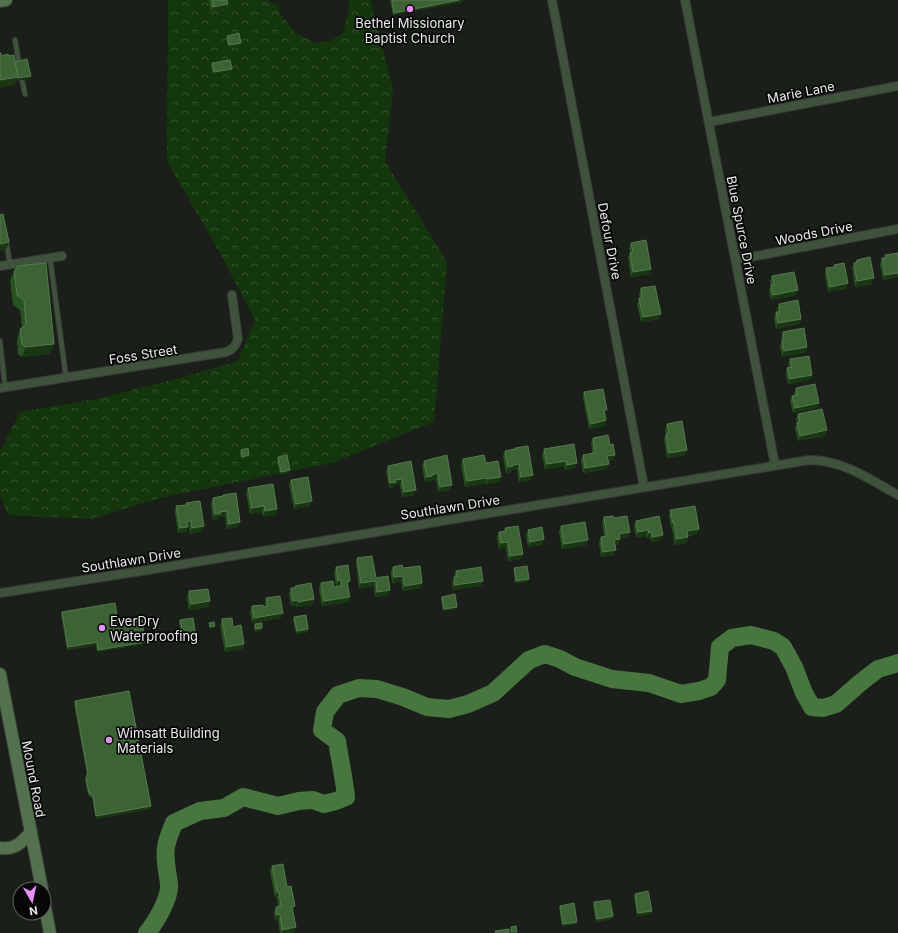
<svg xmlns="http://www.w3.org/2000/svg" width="898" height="933" font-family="Inter,sans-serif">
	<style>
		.forest { fill: url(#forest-crowns) }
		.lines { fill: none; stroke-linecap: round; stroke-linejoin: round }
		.river { stroke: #47763e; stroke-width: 18 }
		.service-casing { stroke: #373c36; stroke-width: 6 }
		.minor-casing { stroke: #373c36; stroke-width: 10 }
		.secondary-casing { stroke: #373c36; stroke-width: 14 }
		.service { stroke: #3f533c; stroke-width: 4 }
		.minor { stroke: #3f533c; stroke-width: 8 }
		.secondary { stroke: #52714c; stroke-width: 12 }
		.wall { fill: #27531e }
		.shaded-wall { fill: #193713 }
		.building { fill: #3c6334; stroke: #577850 }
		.poi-dot { fill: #ea8dfd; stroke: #060806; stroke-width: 1.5 }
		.labels { text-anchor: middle; stroke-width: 3.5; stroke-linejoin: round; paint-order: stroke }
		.poi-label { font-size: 13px; fill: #e9ece8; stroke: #060806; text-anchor: start }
		.street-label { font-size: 13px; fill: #e9ece8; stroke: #060806 }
	</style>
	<defs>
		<pattern id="forest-crowns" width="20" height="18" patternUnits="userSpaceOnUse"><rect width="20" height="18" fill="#13360c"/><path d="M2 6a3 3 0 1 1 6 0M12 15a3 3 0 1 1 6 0" fill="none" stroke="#35532f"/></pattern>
	</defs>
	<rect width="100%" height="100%" fill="#1a1f19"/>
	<!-- forest -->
	<path class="forest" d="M168 0H267L277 5 280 13 295 33 316 43 330 41 343 34 348 12 349 0H370L393 89 385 161 447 262 434 422 332 463 164 497 91 519 8 515 0 495V452L20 412 95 399 180 378 238 361 255 320 221 255 167 161Z"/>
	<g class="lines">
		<!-- river -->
		<path class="river" d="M147 933C156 922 170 898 169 885 168 873 164 860 166 847 167 839 171 831 174 823L200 811 224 808 243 797 278 806 299 801 313 800 324 804 336 801 346 797C344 778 340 760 337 741L322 730 325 712 338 695 359 688 377 689 403 697 427 707 449 709 468 704 493 693 529 660 545 654 560 659 575 667 612 679 649 683 681 694 699 691 711 687 717 680 720 647 732 638 751 635 774 641 783 647 794 667 804 693 812 707 823 708 836 704 860 683 878 669 898 663"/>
		<!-- service casing -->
		<g class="service-casing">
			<g id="service">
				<path d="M15 40 19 63"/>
				<path d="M22 80 25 94"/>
				<path d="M6 241 10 264"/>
				<path d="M50 258 66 377"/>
				<path d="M0 341 5 387"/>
			</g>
		</g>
		<!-- minor casing -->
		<g class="minor-casing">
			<g id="minor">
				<path d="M552 0 644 487"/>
				<path d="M685 0 775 465"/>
				<path d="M709 122 898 86"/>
				<path d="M735 260 898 229"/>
				<path d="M0 266 62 256"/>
				<path d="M0 388 226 352C233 349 236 346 238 339L232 295"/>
				<path d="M0 593 148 570 797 462C802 461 807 460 812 460 844 461 871 480 898 495"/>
			</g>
		</g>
		<!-- secondary casing -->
		<g class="secondary-casing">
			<g id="secondary">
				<path d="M0 1 6 0"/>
				<path d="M0 674 42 889"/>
				<path d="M0 848C15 850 21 843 31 832"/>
				<path d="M44 902 50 933"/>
			</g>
		</g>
		<!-- service -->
		<use href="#service" class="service"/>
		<!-- minor -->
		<use href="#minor" class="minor"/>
		<!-- secondary -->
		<use href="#secondary" class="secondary"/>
	</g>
	<!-- wall -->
	<g class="wall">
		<path d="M209 0H227L226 10 211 12Z"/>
		<path d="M390 0H463L462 2 393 15Z"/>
		<path d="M227 36 240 45 228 47 226 38Z"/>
		<path d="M212 63 232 69 231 71 213 74 211 65Z"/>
		<path d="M631 243 651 269 649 274 631 277 628 258 630 253 629 248Z"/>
		<path d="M898 253V277L883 280 880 264 882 258H884L885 255Z"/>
		<path d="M857 260 872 284 855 287 852 268 854 263 856 262Z"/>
		<path d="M834 265 848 283 846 289 828 292 825 274 826 268 833 267Z"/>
		<path d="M14 271 50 354 22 357 18 354 17 340 20 329 22 328 20 310 13 305 10 281Z"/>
		<path d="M772 276 798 290 796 295 771 300 769 290 771 286 770 281Z"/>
		<path d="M641 288 661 314 659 319 641 322 637 303 640 298 639 294Z"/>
		<path d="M779 304 801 319 799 324 776 329 774 318 776 312H778L777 309Z"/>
		<path d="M783 332 807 347 806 352 782 357 780 346 782 341 781 338Z"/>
		<path d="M790 359 812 375 810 380 788 384 786 374 787 368H789L788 364Z"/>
		<path d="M796 388 819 403 817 408 793 413 790 401 792 396H795L794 393Z"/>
		<path d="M584 392 605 415 606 420 604 426 589 429 583 398Z"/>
		<path d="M798 414 825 436 798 441 795 428 797 423 796 419Z"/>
		<path d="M667 424 685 455 667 458 664 439 666 434 665 429Z"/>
		<path d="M593 438 610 445 615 455 613 460 608 461 607 469 583 473 581 460 583 455 592 453 591 443Z"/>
		<path d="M574 444 575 468 565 470 564 466 545 469 542 455 544 449Z"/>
		<path d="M515 448 531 480 519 482 517 469 512 470 511 472 506 473 503 456 505 451 514 449Z"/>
		<path d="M241 450 248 458 241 459 240 452Z"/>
		<path d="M447 455 450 490 438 492 436 479 431 480 430 482H425L422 466 424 461Z"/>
		<path d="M278 457 289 473 280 474 277 460Z"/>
		<path d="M463 459 486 463 499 482 486 484 485 483 465 487 461 464Z"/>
		<path d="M411 461 414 495 402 497 400 484 394 485V487L389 488 386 471 388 466Z"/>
		<path d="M291 480 310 506 294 509 289 485Z"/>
		<path d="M248 488 277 509 275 515 263 517 262 512 250 514 246 493Z"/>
		<path d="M223 495 240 522 238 527 227 529 225 516 219 517 218 519 213 520 211 503 213 498 222 496Z"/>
		<path d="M186 503 204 526 202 531 190 534 189 526H188L186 532 178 533 175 512 176 506 186 505Z"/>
		<path d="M670 510 699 529 697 534 688 536V537L687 543 675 545 672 528H671L669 516Z"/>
		<path d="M604 517 614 518 630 532 628 537 620 538 618 545H615L614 555 601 557 599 542 601 537 604 536 602 522Z"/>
		<path d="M636 521 661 540 651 542 650 538H647L646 536 636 537 634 526Z"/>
		<path d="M561 526 588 540 586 545 562 549 559 532Z"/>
		<path d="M505 528 523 554 521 559 508 561 506 547 499 549 497 537 499 532 504 531Z"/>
		<path d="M528 530 544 539 542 545 528 547 526 535Z"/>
		<path d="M357 558 376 578 390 590 388 595 375 597 374 586 359 589 356 564Z"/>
		<path d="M336 567 348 587V602L322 606 319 589 321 583 334 587 339 586H336L334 572Z"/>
		<path d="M393 567 403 568 422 583 421 588 403 591 401 581 392 583 391 572Z"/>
		<path d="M514 568 529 579 528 582 515 583 514 570Z"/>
		<path d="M456 571 483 581 481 586 453 590 452 582Z"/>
		<path d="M295 586 314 599 312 605 296 607V605L291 606 289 594 291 588H295Z"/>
		<path d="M189 591 210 601 208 607 189 610 187 597Z"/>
		<path d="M442 597 456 609 443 611 441 599Z"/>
		<path d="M266 598 281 618 252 623 250 611 252 606 265 607V603Z"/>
		<path d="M62 612 118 623 145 642 144 644 97 652 96 645 67 650 61 614Z"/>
		<path d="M294 617 308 632 296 634 293 619Z"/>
		<path d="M222 619 244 644 243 649 225 652 220 625Z"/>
		<path d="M180 620 195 640 183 642 179 623Z"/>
		<path d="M255 624 262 628 261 631 255 632 254 627Z"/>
		<path d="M75 701 150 809 96 819 92 798 88 795 85 780 87 775 74 704Z"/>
		<path d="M272 866 287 887 293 912 294 933H280L278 920H275L274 912 276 907 278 906 277 897 275 898 270 871Z"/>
		<path d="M635 894 652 911 651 914 637 916 634 896Z"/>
		<path d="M594 902 613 916 612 919 596 922 593 905Z"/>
		<path d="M560 906 577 922 576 924 562 926 559 908Z"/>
	</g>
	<!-- shaded-wall -->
	<g class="shaded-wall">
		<path d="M459 0H463L462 2 393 15 394 13Z"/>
		<path d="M228 4 226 10 211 12 213 7Z"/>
		<path d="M241 43 240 45 228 47 229 45Z"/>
		<path d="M232 69 231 71 213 74 214 72Z"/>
		<path d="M31 76 30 79 16 81 15 85 0 88V80L18 77Z"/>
		<path d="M9 242 6 250 0 251V244Z"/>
		<path d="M651 269 649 274 631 277 633 272Z"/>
		<path d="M898 273V277L883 280 885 275Z"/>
		<path d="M874 278 872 284 855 287 857 281Z"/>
		<path d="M848 283 846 289 828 292 830 287Z"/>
		<path d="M798 290 796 295 771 300 773 295Z"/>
		<path d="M661 314 659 319 641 322 643 317Z"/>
		<path d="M801 319 799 324 776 329 778 323Z"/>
		<path d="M54 344 50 354 22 357 26 347Z"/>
		<path d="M807 347 806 352 782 357 784 351Z"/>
		<path d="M812 375 810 380 788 384 790 379Z"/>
		<path d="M819 403 817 408 793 413 795 408Z"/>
		<path d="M606 420 604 426 589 429 591 424Z"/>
		<path d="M827 430 825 436 798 441 800 436Z"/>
		<path d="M687 450 685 455 667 458 669 453Z"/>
		<path d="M249 455 248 458 241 459 242 457Z"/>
		<path d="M615 455 613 460 606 461 607 456Z"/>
		<path d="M566 461 564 466 545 469 547 464Z"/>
		<path d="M577 463 575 468 565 470 567 465Z"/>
		<path d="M519 464 517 469 512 470 511 472 506 473 508 467 513 465Z"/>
		<path d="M609 464 607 469 583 473 585 468Z"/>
		<path d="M290 470 289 473 280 474 281 472Z"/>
		<path d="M438 473 436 479 431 480 430 482H425L427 477 432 475Z"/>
		<path d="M533 475 531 480 519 482 521 477Z"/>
		<path d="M501 477 499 482 486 484 488 479Z"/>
		<path d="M487 478 485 483 465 487 467 481Z"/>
		<path d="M402 479 400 484 394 485V487L389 488 390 483 395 480Z"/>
		<path d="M452 485 450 490 438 492 440 487Z"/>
		<path d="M416 490 414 495 402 497 404 492Z"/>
		<path d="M312 501 310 506 294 509 296 504Z"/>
		<path d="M264 506 262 512 250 514 252 508Z"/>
		<path d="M277 509 275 515 263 517 265 511Z"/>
		<path d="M227 511 225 516 219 517 218 519 213 520 215 514 220 512Z"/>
		<path d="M191 521 189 526 185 527 187 522Z"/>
		<path d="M240 522 238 527 227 529 229 524Z"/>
		<path d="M673 523H674L672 528H671Z"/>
		<path d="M204 526 202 531 190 534 192 528Z"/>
		<path d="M188 527 186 532 178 533 180 528Z"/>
		<path d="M699 529 697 534 685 536 687 531Z"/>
		<path d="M648 530 646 536 636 537 638 532Z"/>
		<path d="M630 532 628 537 617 539 619 534Z"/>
		<path d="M652 532 650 538H647L649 533Z"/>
		<path d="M663 535 661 540 651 542 652 537Z"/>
		<path d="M688 537 687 543 675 545 677 539Z"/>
		<path d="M544 539 542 545 528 547 530 542Z"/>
		<path d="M620 539 618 545 613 546 614 540Z"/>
		<path d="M588 540 586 545 562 549 564 544Z"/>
		<path d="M508 542 506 547 499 549 501 543Z"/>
		<path d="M616 550 614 555 601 557 603 552Z"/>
		<path d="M523 554 521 559 508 561 510 556Z"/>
		<path d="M403 576 401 581 392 583 394 577Z"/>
		<path d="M529 579 528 582 515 583 516 581Z"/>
		<path d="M341 580 339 586H336L338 581Z"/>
		<path d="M350 581 348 587 347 582Z"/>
		<path d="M376 581 374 586 359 589 361 583Z"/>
		<path d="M483 581 481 586 453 590 455 585Z"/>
		<path d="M422 583 421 588 403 591 405 586Z"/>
		<path d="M390 590 388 595 375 597 377 592Z"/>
		<path d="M350 597 348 602 322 606 324 601Z"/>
		<path d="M314 599 312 605 296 607 298 602Z"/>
		<path d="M298 600 296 605 291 606 293 601Z"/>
		<path d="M210 601 208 607 189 610 191 604Z"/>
		<path d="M457 607 456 609 443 611 444 609Z"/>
		<path d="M283 613 281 618 252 623 254 618Z"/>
		<path d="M215 626 214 628 209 629 210 627Z"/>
		<path d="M262 628 261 631 255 632 256 629Z"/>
		<path d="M308 629V632L296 634 297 631Z"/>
		<path d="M196 637 195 640 183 642 184 640Z"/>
		<path d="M97 642 96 645 67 650 68 647Z"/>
		<path d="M145 642 144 644 97 652 98 650Z"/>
		<path d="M244 644 243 649 225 652 227 647Z"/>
		<path d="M151 806 150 809 96 819V816Z"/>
		<path d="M277 892H279L277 897 275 898Z"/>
		<path d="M295 906 293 912 292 907Z"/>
		<path d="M652 911 651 914 637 916 638 913Z"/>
		<path d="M280 914 278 920H275L277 915Z"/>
		<path d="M613 916 612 919 596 922 597 919Z"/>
		<path d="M577 922 576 924 562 926 563 924Z"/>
		<path d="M296 927 294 933H281L282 930Z"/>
	</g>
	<!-- building -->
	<g class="building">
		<path d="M212 0H227L228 4 213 7Z"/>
		<path d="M392 0H459L394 13Z"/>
		<path d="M239 33 241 43 229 45 227 36Z"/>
		<path d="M0 53H1V56L8 54 9 56 14 55 18 77 0 80Z"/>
		<path d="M27 59 31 76 17 78 18 77 15 62Z"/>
		<path d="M230 60 232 69 214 72 212 63Z"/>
		<path d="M3 214 9 242 0 244V215Z"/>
		<path d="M646 240 651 269 633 272 630 253 633 252 631 243Z"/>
		<path d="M898 253V273L885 275 882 258H886L885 255Z"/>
		<path d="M870 257 874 278 857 281 854 263 857 262V260Z"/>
		<path d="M46 263 54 344 26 347 22 344 20 329 26 325 24 300 17 295 14 271 18 266Z"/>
		<path d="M844 263 848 283 830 287 826 268 835 267 834 265Z"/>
		<path d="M794 272 798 290 773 295 771 285H774L772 276Z"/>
		<path d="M655 286 661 314 643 317 639 298H642L641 288Z"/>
		<path d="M798 300 801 319 778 323 776 312H780L779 304Z"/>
		<path d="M804 328 807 347 784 351 782 341 784 340 783 332Z"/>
		<path d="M809 356 812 375 790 379 787 368 792 367 790 359Z"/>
		<path d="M815 384 819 403 795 408 792 396 797 395 796 388Z"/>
		<path d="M603 389 607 410H604L606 420 591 424 584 392Z"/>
		<path d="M822 409 827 430 800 436 797 423 800 422 798 414Z"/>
		<path d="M682 421 687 450 669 453 666 434 669 433 667 424Z"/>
		<path d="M608 435 610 445 613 444 615 455 607 456 609 464 585 468 583 455 595 453 593 438Z"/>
		<path d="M574 444 577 463 567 465 566 461 547 464 544 449Z"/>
		<path d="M528 446 533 475 521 477 519 464 513 465V466L508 467 505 451 515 449V448Z"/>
		<path d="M248 448 249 455 242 457 241 450Z"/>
		<path d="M287 455 290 470 281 472 278 457Z"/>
		<path d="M447 455 452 485 440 487 438 473 432 475V476L427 477 424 461Z"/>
		<path d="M484 455 486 463 498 461 501 477 488 479 487 478 467 481 463 459Z"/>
		<path d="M411 461 416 490 404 492 402 479 395 480 396 482 390 483 388 466Z"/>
		<path d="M308 477 312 501 296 504 291 480Z"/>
		<path d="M273 484 277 509 265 511 264 506 252 508 248 488Z"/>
		<path d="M236 493 240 522 229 524 227 511 220 512V514H215L213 498 223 496V495Z"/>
		<path d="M200 501 204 526 192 528 191 521 187 522 188 527 180 528 176 506 187 505 186 503Z"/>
		<path d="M695 506 699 529 687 531 688 537 677 539 674 523H673L670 510Z"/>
		<path d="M613 516 614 518 627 516 630 532 619 534 620 539 614 540 616 550 603 552 601 537 607 536 604 517Z"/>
		<path d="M659 516 663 535 652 537V532L649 533 648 530 638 532 636 521Z"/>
		<path d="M585 522 588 540 564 544 561 526Z"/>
		<path d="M518 526 523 554 510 556 508 542 501 543 499 532 506 531 505 528Z"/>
		<path d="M542 527 544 539 530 542 528 530Z"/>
		<path d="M372 556 376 578 388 576 390 590 377 592 376 581 361 583 357 558Z"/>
		<path d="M348 565 350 581 347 582 350 597 324 601 321 583 333 581 334 587 342 586 341 580 338 581 336 567Z"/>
		<path d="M402 565 403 568 420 566 422 583 405 586 403 576 394 577 393 567Z"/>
		<path d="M527 566 529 579 516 581 514 568Z"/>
		<path d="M481 567 483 581 455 585 454 577H457L456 571Z"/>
		<path d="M311 583 314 599 298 602V600L293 601 291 588H296L295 586Z"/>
		<path d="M208 589 210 601 191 604 189 591Z"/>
		<path d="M455 594 457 607 444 609 442 597Z"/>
		<path d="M280 596 283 613 254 618 252 606 263 605V607L268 606 266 598Z"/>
		<path d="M115 603 118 623 142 619 145 642 98 650 97 642 68 647 62 612Z"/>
		<path d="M306 615 308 629 297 631 294 617Z"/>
		<path d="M193 618 196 637 184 640 180 620Z"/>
		<path d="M232 618 233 627 241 625 244 644 227 647 222 619Z"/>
		<path d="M214 622 215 626 210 627 209 623Z"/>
		<path d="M262 623V628L256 629 255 624Z"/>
		<path d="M129 691 151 806 96 816 93 795 89 793 86 777 88 773 75 701Z"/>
		<path d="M283 864 287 887 291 886 295 906 292 907 296 927 282 930 280 914 277 915 276 907 281 906 279 892H277L272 866Z"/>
		<path d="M648 891 652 911 638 913 635 894Z"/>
		<path d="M610 900 613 916 597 919 594 902Z"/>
		<path d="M574 903 577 922 563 924 560 906Z"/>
		<path d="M516 926 517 932H511V927Z"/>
		<path d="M509 929V933H496L495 931Z"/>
	</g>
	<!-- markers -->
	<g class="poi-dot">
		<circle cx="410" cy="9" r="4"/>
		<circle cx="102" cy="628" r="4"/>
		<circle cx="109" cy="740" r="4"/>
	</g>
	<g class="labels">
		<!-- poi labels -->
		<g class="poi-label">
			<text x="410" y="28" text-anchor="middle">Bethel Missionary<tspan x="410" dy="15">Baptist Church</tspan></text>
			<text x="110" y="626">EverDry<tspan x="110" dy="15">Waterproofing</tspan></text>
			<text x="117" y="738">Wimsatt Building<tspan x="117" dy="15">Materials</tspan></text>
		</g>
		<!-- street labels -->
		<g class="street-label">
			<text transform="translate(801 92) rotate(-11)" y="5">Marie Lane</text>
			<text transform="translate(742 230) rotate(79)" y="5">Blue Spurce Drive</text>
			<text transform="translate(814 233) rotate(-11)" y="5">Woods Drive</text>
			<text transform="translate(610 241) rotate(79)" y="5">Defour Drive</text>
			<text transform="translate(143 354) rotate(-9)" y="5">Foss Street</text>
			<text transform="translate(450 507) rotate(-9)" y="5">Southlawn Drive</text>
			<text transform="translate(131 560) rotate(-9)" y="5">Southlawn Drive</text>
			<text transform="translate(34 779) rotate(79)" y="5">Mound Road</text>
		</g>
	</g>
	<!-- north arrow -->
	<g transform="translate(32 901) rotate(171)"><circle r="19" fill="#060806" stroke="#616360"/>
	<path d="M0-3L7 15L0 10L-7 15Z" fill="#ea8dfd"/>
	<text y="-6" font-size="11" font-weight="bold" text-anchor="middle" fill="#e9ece8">N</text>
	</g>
</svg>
